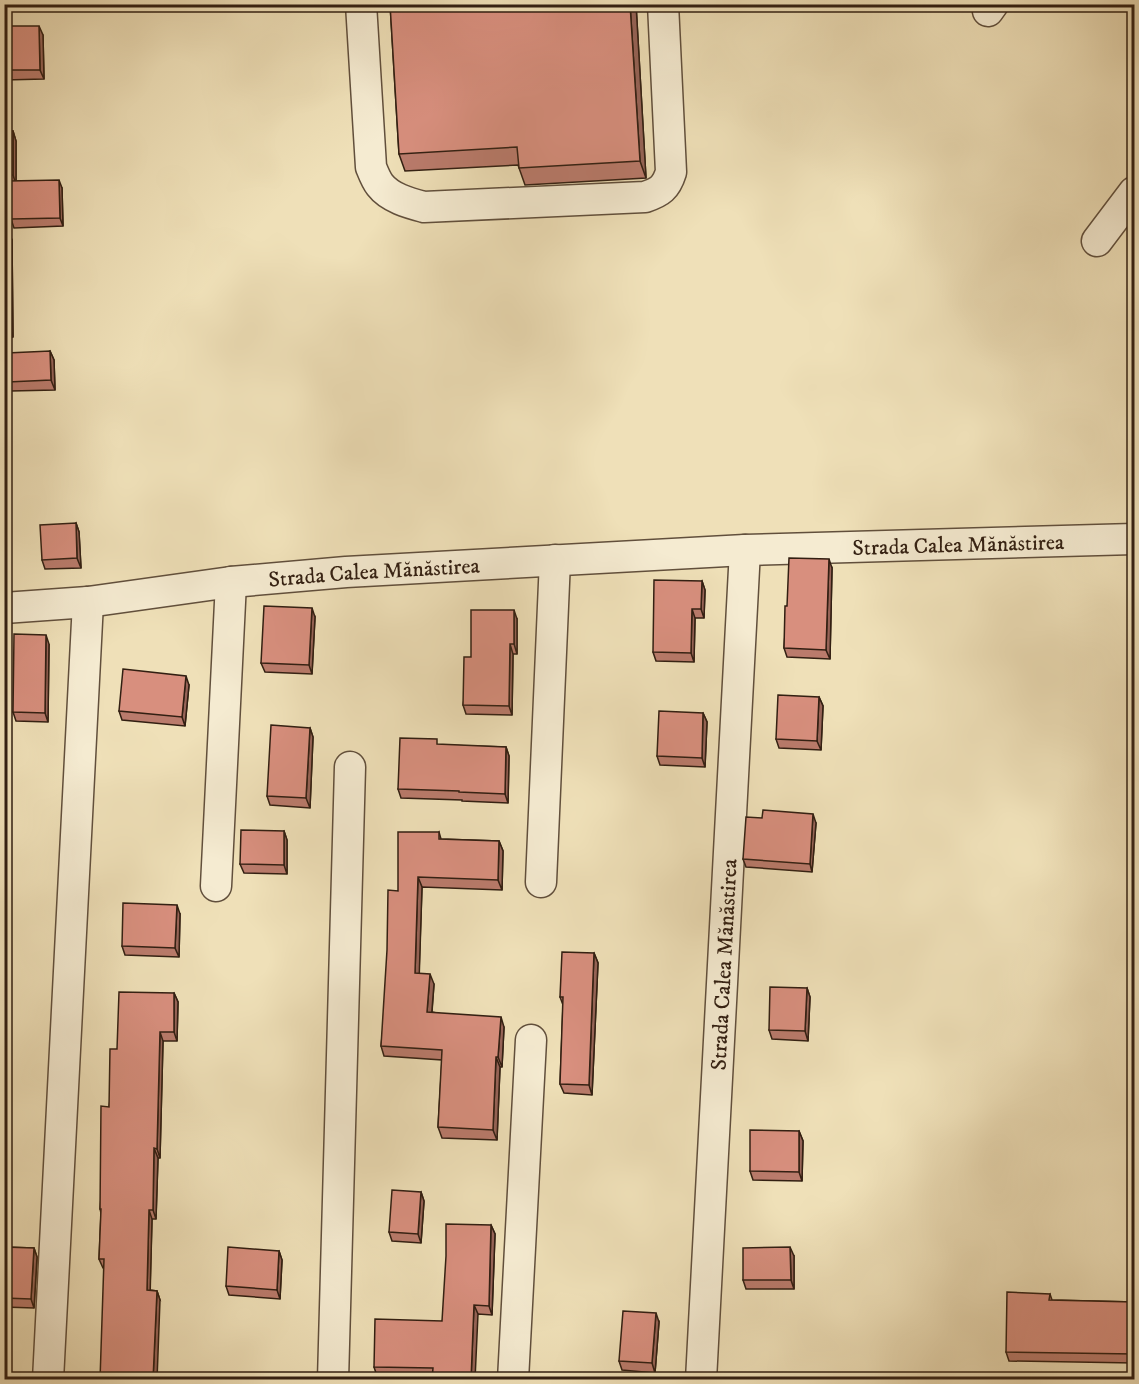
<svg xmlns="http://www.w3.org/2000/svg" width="1139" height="1384" font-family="'IM FELL DW Pica',serif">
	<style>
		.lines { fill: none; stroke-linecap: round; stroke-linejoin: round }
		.minor-casing { stroke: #614f3c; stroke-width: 33 }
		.minor { stroke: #f5ebd1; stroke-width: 30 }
		.wall { fill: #ba7b6c; stroke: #321f12; stroke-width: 1.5 }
		.shaded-wall { fill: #976458; stroke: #321f12; stroke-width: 1.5 }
		.building { fill: #d88f7e; stroke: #321f12; stroke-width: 1.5 }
		.labels { text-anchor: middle; stroke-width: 4.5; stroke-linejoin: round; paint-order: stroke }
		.street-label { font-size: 22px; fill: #321f12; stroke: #f5ebd1 }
	</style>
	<rect width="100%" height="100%" fill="#efe0b8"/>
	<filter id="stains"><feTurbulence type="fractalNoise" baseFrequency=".00333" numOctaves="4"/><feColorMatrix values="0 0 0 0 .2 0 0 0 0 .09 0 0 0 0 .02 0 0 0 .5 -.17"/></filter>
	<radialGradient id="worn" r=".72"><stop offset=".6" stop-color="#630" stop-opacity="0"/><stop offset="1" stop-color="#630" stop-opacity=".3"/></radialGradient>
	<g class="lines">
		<!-- minor casing -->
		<g class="minor-casing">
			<g id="minor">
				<path d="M361 4 371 167C373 172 376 180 380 185 390 198 409 203 424 207L645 197C660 192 666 188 671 172L663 4"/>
				<path d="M988 11 993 4"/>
				<path d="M1097 241 1134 192"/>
				<path id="s1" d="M4 608 88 602 231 582 346 572 745 550 1134 539"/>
				<path d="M541 882 555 560"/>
				<path d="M216 886 231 582"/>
				<path d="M48 1380 88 602"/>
				<path d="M333 1380 350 767"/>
				<path d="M513 1380 531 1040"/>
				<path id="s2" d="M701 1380 745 550"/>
			</g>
		</g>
		<!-- minor -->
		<use href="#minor" class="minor"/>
	</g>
	<!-- wall -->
	<g class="wall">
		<path d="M390 4H636L646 178 525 185 518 165 405 171 399 154Z"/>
		<path d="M4 26 43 35 44 79 4 80Z"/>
		<path d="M4 131H13L16 141V181L62 188 63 226 14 228 11 219 9 184H4Z"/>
		<path d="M4 231H8L12 240 13 337 4 338Z"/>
		<path d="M50 351 54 360 55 390 11 391 8 382Z"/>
		<path d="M76 523 79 532 81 568 45 569 42 560Z"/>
		<path d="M832 568 830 659 787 657 784 648 787 606Z"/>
		<path d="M702 581 705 590 704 618H695L694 662 656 661 653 652Z"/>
		<path d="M315 617 312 674 265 672 261 663Z"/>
		<path d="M517 619V654H513L512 715 466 714 463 705 471 657Z"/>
		<path d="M49 644 48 722 16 721 13 712Z"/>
		<path d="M189 685 185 726 122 720 119 711Z"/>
		<path d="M819 697 823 706 821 750 779 748 776 739Z"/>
		<path d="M703 713 707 722 705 767 660 765 657 756Z"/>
		<path d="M310 728 313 737 310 808 270 805 267 796Z"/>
		<path d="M439 745 506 747 509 756 508 803 462 801V800L401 798 398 789Z"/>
		<path d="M762 818 816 823 812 872 746 867 743 859Z"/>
		<path d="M284 831 287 840V874L244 873 240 864Z"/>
		<path d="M439 832 441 839 499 841 503 851 502 890 422 887 419 973 434 984 432 1012 504 1027 502 1067H500L497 1140 442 1138 438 1127 442 1060 384 1056 381 1046 398 891Z"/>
		<path d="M180 914 179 957 125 955 122 946Z"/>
		<path d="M594 953 598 963 592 1095 564 1093 560 1084 563 1005 560 997Z"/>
		<path d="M807 988 810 997 808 1041 772 1039 769 1030Z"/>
		<path d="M174 993 178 1002 177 1041H163L160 1158H158L156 1219H152L150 1290 157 1291 160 1300 103 1268 99 1259 101 1213 100 1209 109 1107 117 1049Z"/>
		<path d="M799 1131 803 1141 802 1181 753 1180 750 1171Z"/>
		<path d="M421 1192 424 1201 421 1243 392 1241 389 1232Z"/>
		<path d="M491 1225 495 1234 492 1315 478 1314 432 1377 377 1376 374 1367 442 1321Z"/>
		<path d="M4 1247 34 1248 37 1257 34 1308 4 1307Z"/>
		<path d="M279 1251 282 1260 280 1299 229 1295 226 1286Z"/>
		<path d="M794 1256V1289H746L743 1280Z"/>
		<path d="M1050 1294 1052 1300 1134 1302V1363L1009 1361 1006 1352Z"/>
		<path d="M659 1322 655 1373 622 1370 619 1361Z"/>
	</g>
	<!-- shaded-wall -->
	<g class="shaded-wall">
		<path d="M630 4H636L646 178 640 161Z"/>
		<path d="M39 26 43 35 44 79 40 70Z"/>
		<path d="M13 131 16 141V185L13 175Z"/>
		<path d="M59 180 62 188 63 226 60 218Z"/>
		<path d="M8 231 12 240 13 337 10 328Z"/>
		<path d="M50 351 54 360 55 390 51 380Z"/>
		<path d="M76 523 79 532 81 568 77 558Z"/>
		<path d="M829 559 832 568 830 659 826 650Z"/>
		<path d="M702 581 705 590 704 618 701 609Z"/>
		<path d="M312 608 315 617 312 674 309 665Z"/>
		<path d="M692 609 695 618 694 662 691 653Z"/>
		<path d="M514 610 517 619V654L514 644Z"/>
		<path d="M46 635 49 644 48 722 45 713Z"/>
		<path d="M510 644 513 654 512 715 509 706Z"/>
		<path d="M186 676 189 685 185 726 182 717Z"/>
		<path d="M819 697 823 706 821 750 817 741Z"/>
		<path d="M703 713 707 722 705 767 702 758Z"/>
		<path d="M310 728 313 737 310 808 306 798Z"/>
		<path d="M506 747 509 756 508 803 505 794Z"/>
		<path d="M813 814 816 823 812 872 810 864Z"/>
		<path d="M284 831 287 840V874L284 865Z"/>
		<path d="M499 841 503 851 502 890 498 880Z"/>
		<path d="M418 877 422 887 419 983 415 973Z"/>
		<path d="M177 905 180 914 179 957 175 948Z"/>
		<path d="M594 953 598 963 592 1095 589 1085Z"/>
		<path d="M430 974 434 984 431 1022 427 1012Z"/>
		<path d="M807 988 810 997 808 1041 805 1031Z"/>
		<path d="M174 993 178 1002 177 1041 174 1032Z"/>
		<path d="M501 1017 504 1027 502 1067 498 1057Z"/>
		<path d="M160 1032 163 1041 160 1158 157 1149Z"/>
		<path d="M496 1057 500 1067 497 1140 493 1130Z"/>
		<path d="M799 1131 803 1141 802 1181 799 1172Z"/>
		<path d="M154 1148 158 1158 156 1219 153 1210Z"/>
		<path d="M421 1192 424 1201 421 1243 418 1234Z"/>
		<path d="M149 1210 152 1219 150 1299 147 1290Z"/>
		<path d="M491 1225 495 1234 492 1315 489 1306Z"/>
		<path d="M790 1247 794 1256V1289L791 1280Z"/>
		<path d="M34 1248 37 1257 34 1308 31 1299Z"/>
		<path d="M279 1251 282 1260 280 1299 277 1290Z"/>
		<path d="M157 1291 160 1300 157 1380H153Z"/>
		<path d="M474 1305 478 1314 475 1380H471Z"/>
		<path d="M656 1313 659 1322 655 1373 652 1363Z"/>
	</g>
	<!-- building -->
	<g class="building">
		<path d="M390 4H630L640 161 519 168 517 147 399 154Z"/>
		<path d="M4 26H39L40 70H4Z"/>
		<rect x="4" y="131" width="9" height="44"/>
		<path d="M59 180 60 218 11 219 9 181Z"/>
		<path d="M4 231H8L10 328H4Z"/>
		<path d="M50 351 51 380 8 382 7 353Z"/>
		<path d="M76 523 77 558 42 560 40 525Z"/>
		<path d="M789 558 829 559 826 650 784 648 785 606H787Z"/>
		<path d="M654 580 702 581 701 609H692L691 653 653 652Z"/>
		<path d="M264 606 312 608 309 665 261 663Z"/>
		<path d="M471 610H514V644H510L509 706 463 705 464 657H471Z"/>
		<path d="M14 634 46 635 45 713 13 712Z"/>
		<path d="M123 669 186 676 182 717 119 711Z"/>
		<path d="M778 695 819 697 817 741 776 739Z"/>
		<path d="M659 711 703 713 702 758 657 756Z"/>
		<path d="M271 725 310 728 306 798 267 796Z"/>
		<path d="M400 738 437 739V744L506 747 505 794 459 792V791L398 789Z"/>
		<path d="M763 810 813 814 810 864 743 859 746 817 762 818Z"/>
		<path d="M241 830 284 831V865L240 864Z"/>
		<path d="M398 832H439V839L499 841 498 880 418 877 415 973 430 974 427 1012 501 1017 498 1057H496L493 1130 438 1127 442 1050 381 1046 387 950 388 890 398 891Z"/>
		<path d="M123 903 177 905 175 948 122 946Z"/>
		<path d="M562 952 594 953 589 1085 560 1084 563 997H560Z"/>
		<path d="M770 987 807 988 805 1031 769 1030Z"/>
		<path d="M119 992 174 993V1032H160L157 1149 154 1148 153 1210H149L147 1290 157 1291 153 1380H100L104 1259H99L101 1209H100L101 1106 109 1107 110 1049H117Z"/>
		<path d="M750 1130 799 1131V1172L750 1171Z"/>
		<path d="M392 1190 421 1192 418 1234 389 1232Z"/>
		<path d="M446 1224 491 1225 489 1306 474 1305 471 1380H432L433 1368 374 1367 375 1319 442 1321 446 1256Z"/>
		<path d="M4 1247 34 1248 31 1299 4 1298Z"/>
		<path d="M228 1247 279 1251 277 1290 226 1286Z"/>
		<path d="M790 1247 791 1280H743V1248Z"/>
		<path d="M1007 1292 1050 1294 1049 1300 1134 1302V1354L1006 1352Z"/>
		<path d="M623 1311 656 1313 652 1363 619 1361Z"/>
	</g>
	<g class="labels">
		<!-- street labels -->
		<g class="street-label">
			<text dy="8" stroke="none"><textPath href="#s1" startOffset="957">Strada Calea Mănăstirea</textPath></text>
			<text dy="8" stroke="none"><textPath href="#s1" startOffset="372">Strada Calea Mănăstirea</textPath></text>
			<text dy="8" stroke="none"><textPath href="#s2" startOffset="416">Strada Calea Mănăstirea</textPath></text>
		</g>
	</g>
	<!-- margin -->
	<rect width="1139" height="1384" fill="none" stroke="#efe0b8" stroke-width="24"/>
	<rect x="6" y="6" width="1127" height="1372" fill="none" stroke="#321f12" stroke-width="3"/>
	<rect x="12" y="12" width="1115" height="1360" fill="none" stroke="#321f12" stroke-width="1.5"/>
	<rect width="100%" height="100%" filter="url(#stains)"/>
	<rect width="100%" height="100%" fill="url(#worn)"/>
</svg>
